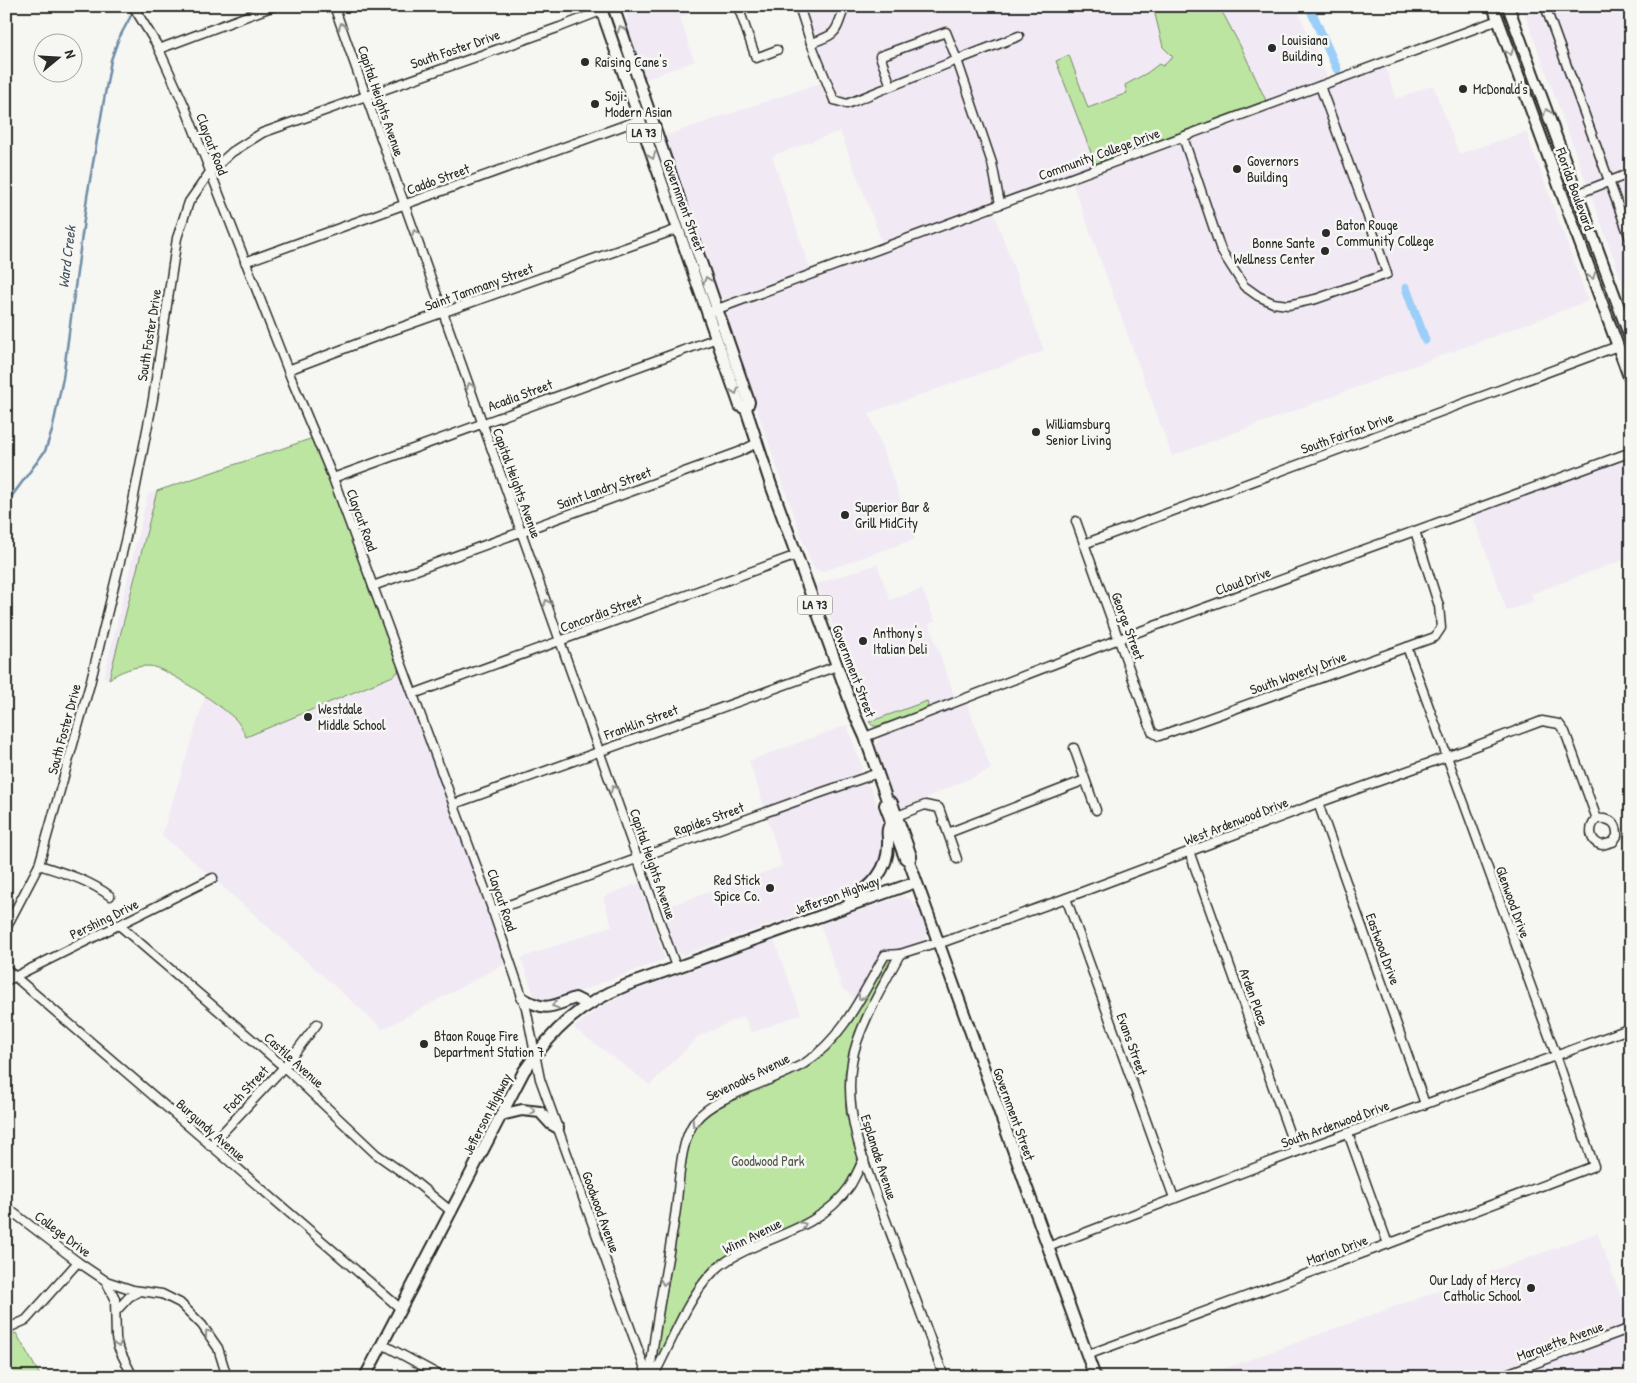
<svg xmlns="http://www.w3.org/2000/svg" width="1637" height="1383" font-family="'Patrick Hand',sans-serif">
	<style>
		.built { fill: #f1e9f4 }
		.green { fill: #bce5a2; stroke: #748866 }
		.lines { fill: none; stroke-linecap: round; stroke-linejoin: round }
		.stream { stroke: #6e8da7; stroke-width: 2.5 }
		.canal { stroke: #9bcff9; stroke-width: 9 }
		.minor-casing { stroke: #2b2b2b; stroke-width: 11 }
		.major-casing { stroke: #2b2b2b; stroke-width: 14 }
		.minor { stroke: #f6f6f2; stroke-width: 8 }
		.major { stroke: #f6f6f2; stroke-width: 10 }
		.oneway { stroke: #90908e }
		.poi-dot { fill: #2b2b2b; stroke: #f6f6f2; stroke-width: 2 }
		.labels { text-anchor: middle; stroke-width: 5; stroke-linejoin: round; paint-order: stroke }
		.shield { fill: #f6f6f2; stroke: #686867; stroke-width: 1 }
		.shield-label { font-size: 12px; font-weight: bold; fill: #2b2b2b }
		.poi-label { font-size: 14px; fill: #2b2b2b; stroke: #f6f6f2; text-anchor: start }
		.street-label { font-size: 14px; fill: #2b2b2b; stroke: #f6f6f2 }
		.park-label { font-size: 14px; fill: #4f5a49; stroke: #f6f6f2 }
		.water-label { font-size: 15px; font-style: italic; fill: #47545e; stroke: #f6f6f2 }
	</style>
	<rect width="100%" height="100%" fill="#f6f6f2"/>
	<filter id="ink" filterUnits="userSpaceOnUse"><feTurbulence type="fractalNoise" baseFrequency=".02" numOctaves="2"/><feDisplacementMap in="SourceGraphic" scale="10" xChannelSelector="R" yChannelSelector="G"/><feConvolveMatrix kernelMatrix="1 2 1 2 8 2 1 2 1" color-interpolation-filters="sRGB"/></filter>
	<g filter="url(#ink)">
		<!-- built -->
		<g class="built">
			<path d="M639 6H710L680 17 694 61 646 79 626 25 628 13Z"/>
			<path d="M799 6H1296L1329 82 1384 62 1396 99 1433 85 1459 154 1526 132 1588 301 1172 456 1071 179 992 208 1044 351 869 413 915 539 821 572 812 566 725 319V306L884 247 840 131 772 156 810 269 726 299 716 295 665 136 823 82Z"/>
			<path d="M1522 6H1631V305Z"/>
			<path d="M313 438 357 551 482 892 504 964 383 1029 213 878 162 835 205 697 189 686 159 669 150 666 133 668 118 673 109 679 104 677 148 494Z"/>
			<path d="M1631 452V557L1531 594 1534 601 1507 611 1471 510Z"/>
			<path d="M877 564 890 600 922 589 935 621 929 624 955 698 875 726 870 724 817 584Z"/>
			<path d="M966 702 991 769 898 810 875 746 881 736Z"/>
			<path d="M847 725 862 768 858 775 765 808 749 761Z"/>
			<path d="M860 783 870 786 884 824 885 842 881 858 874 874 853 895 683 955 674 951 661 909 782 866 767 817Z"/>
			<path d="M639 883 665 959 559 999 544 1003 536 1000 521 958 612 926 603 897Z"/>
			<path d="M903 896 911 900 920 912 927 932 925 939 920 943 886 952 855 998 842 988 820 924Z"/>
			<path d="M774 940 801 1014 751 1033 744 1016 699 1036 650 1085 574 1028 599 1008 631 992Z"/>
			<path d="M1597 1233 1629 1318H1631V1377H1202Z"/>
		</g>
		<!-- green -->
		<g class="green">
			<path d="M1153 6H1219L1243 51 1268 105 1097 168 1056 61 1069 55 1088 108 1127 93 1125 85 1147 73 1159 64 1163 66 1173 57 1163 47Z"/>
			<path d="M313 438 399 665 398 672 393 676 246 737C243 731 239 722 234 718 220 705 166 667 149 666 135 666 120 671 109 679L157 491Z"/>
			<path d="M927 701 928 705 927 708 878 726H873L869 722Z"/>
			<path d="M887 960 891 964 855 1032 845 1073 846 1113 858 1155 856 1163 847 1184 832 1203 808 1220 714 1266 689 1295 661 1358 655 1360 654 1358 675 1243 686 1155 696 1127 704 1116 712 1110 783 1077 815 1059Z"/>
			<path d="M16 1333 41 1377H6V1337Z"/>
		</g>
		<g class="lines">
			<!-- stream -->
			<path class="stream" d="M6 504 45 451 52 431 63 378 87 197 111 60 118 40 134 10"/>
			<!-- canal -->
			<g class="canal">
				<path d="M1309 6 1337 69"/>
				<path d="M1406 288 1425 340"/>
			</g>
			<!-- minor casing -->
			<g class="minor-casing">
				<g id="minor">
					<path d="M133 6 157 45 185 107 291 378 333 478 490 903 526 1008 540 1079 648 1377"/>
					<path d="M334 6 676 967"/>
					<path d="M738 6 756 58 777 50"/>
					<path d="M799 6 811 43 834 100 847 104C883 89 920 75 957 60L946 32 880 56 891 86"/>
					<path d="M1545 6 1631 241"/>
					<path d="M811 43C839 34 835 32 845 6"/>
					<path d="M159 49 274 6"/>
					<path d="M1183 137 1221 250 1244 286 1258 296 1273 303 1288 305 1316 299 1387 274 1365 208 1320 86"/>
					<path d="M1577 194 1631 173"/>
					<path d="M1000 204 992 163 957 60 1019 36"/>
					<path d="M245 262 639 120"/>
					<path d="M712 311 1498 20"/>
					<path d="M288 370 388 332 678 229"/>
					<path d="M333 478 717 338"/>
					<path d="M1076 521 1152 732 1159 736 1435 637 1441 628 1439 606 1415 531"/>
					<path d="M1084 544 1618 346"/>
					<path d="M373 586 739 452 757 443"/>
					<path d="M413 694 797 555"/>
					<path d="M865 737 1119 639 1631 452"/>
					<path d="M1074 748 1096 810"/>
					<path d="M1318 803 1425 1104"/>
					<path d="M454 804 837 666"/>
					<path d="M897 816 925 805 939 808 957 859"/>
					<path d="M948 833 1085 780"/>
					<path d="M1189 851 1296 1152"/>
					<path d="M39 865C64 873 89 880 110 896"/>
					<path d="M1066 898 1174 1198"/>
					<path d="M492 911 797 801 878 773"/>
					<path d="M119 925 284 1067 376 1154 409 1177 452 1212"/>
					<path d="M6 928 39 865 90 684 126 537 153 399 177 238 189 202 210 172 232 152 262 133 560 27 601 11"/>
					<path d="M938 942 900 954C884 984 857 1029 852 1062 842 1122 871 1179 891 1234 909 1281 927 1329 944 1377"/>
					<path d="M938 944 1066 898 1318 803 1446 757 1542 721 1559 724 1565 732 1597 819C1609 818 1618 822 1617 836L1613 842 1602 845C1589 842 1588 827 1597 819"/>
					<path d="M6 969 401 1309"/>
					<path d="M6 981 213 878"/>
					<path d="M1348 1133 1388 1244"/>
					<path d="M210 1146 284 1067 317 1024"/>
					<path d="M6 1207 78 1262 106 1281 133 1290 162 1294 180 1303 202 1325 218 1348 227 1377"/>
					<path d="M1048 1247 1296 1152 1631 1028"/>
					<path d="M106 1281C108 1288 113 1292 115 1299L116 1338 118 1347 133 1377"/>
					<path d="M116 1311 129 1297 138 1292"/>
					<path d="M6 1329 26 1320 78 1262"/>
					<path d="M382 1344 443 1377"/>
					<path d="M1087 1355 1388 1244 1594 1166 1556 1055 1407 647"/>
					<path d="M650 1377C654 1323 667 1270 675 1216 680 1187 678 1145 695 1121 714 1095 776 1081 805 1063 843 1038 863 993 885 955L900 954"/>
					<path d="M653 1377C671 1344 687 1298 713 1272 726 1259 746 1250 762 1243 795 1230 829 1217 850 1186 855 1178 859 1168 864 1159"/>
					<path d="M1498 1377 1631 1328"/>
				</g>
			</g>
			<!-- major casing -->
			<g class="major-casing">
				<g id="major">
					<path d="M600 6 740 406 746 409"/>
					<path d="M613 6 749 402 746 409 771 485 855 715 865 737 887 800 892 803 911 856 909 861"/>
					<path d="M1493 6 1631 382"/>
					<path d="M1508 6 1631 340"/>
					<path d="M887 800 885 805 905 858 909 861 1095 1377"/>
					<path d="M849 904 851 898C872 888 888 869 888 845 889 835 885 832 891 822"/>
					<path d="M522 998C547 1012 550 1007 575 998L587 1004"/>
					<path d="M501 1115 522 1110 540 1112 551 1124 558 1128"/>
					<path d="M365 1377 524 1071C553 1029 580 1004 627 985L916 882"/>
				</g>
			</g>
			<!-- minor -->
			<use href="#minor" class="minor"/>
			<!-- major -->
			<use href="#major" class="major"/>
		</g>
		<!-- one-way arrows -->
		<defs><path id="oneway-chevron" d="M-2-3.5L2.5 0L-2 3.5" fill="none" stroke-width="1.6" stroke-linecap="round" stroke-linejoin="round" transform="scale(1.25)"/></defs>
		<g class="oneway">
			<use href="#oneway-chevron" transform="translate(342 26) rotate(-110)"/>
			<use href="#oneway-chevron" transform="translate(621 29) rotate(-109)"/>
			<use href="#oneway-chevron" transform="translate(1510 52) rotate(70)"/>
			<use href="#oneway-chevron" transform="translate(1547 112) rotate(-110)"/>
			<use href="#oneway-chevron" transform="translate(652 156) rotate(70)"/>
			<use href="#oneway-chevron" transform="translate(415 233) rotate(-110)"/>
			<use href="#oneway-chevron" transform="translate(1592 276) rotate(70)"/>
			<use href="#oneway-chevron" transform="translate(707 280) rotate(-109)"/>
			<use href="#oneway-chevron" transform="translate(470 386) rotate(-110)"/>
			<use href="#oneway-chevron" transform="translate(735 391) rotate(71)"/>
			<use href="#oneway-chevron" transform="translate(547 603) rotate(-110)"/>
			<use href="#oneway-chevron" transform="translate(614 789) rotate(-109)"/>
			<use href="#oneway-chevron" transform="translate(861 997) rotate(120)"/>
			<use href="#oneway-chevron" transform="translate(555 1005) rotate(162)"/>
			<use href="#oneway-chevron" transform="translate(532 1111) rotate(10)"/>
			<use href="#oneway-chevron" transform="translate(695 1124) rotate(124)"/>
			<use href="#oneway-chevron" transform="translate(803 1225) rotate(-26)"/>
			<use href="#oneway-chevron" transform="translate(664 1282) rotate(99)"/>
			<use href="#oneway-chevron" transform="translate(208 1333) rotate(-126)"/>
			<use href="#oneway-chevron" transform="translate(118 1344) rotate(73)"/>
		</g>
	</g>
	<!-- markers -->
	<g class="poi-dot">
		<circle cx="1272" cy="48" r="5"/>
		<circle cx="585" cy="62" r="5"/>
		<circle cx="1463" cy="89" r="5"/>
		<circle cx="595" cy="104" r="5"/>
		<circle cx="1237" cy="169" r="5"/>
		<circle cx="1326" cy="233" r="5"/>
		<circle cx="1325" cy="251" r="5"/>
		<circle cx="1036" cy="432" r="5"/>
		<circle cx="845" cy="515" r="5"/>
		<circle cx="863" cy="641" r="5"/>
		<circle cx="308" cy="717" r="5"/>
		<circle cx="770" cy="888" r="5"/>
		<circle cx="424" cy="1044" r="5"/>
		<circle cx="1531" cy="1288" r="5"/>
	</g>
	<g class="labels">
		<!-- shield labels -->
		<g class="shield">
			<rect x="626.5" y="123.5" width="35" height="19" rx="4"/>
			<rect x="797.5" y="595.5" width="35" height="19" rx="4"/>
		</g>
		<g class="shield-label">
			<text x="644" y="137">LA 73</text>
			<text x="815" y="609">LA 73</text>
		</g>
		<!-- poi labels -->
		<g class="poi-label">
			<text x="1282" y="45">Louisiana<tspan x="1282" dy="16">Building</tspan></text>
			<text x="595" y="67">Raising Cane's</text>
			<text x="1473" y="94">McDonald's</text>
			<text x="605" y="101">Soji:<tspan x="605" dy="16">Modern Asian</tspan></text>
			<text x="1247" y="166">Governors<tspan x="1247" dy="16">Building</tspan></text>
			<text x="1336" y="230">Baton Rouge<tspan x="1336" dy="16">Community College</tspan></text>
			<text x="1315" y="248" text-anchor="end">Bonne Sante<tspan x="1315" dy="16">Wellness Center</tspan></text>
			<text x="1046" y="429">Williamsburg<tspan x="1046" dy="16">Senior Living</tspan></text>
			<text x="855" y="512">Superior Bar &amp;<tspan x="855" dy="16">Grill MidCity</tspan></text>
			<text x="873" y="638">Anthony's<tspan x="873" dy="16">Italian Deli</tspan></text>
			<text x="318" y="714">Westdale<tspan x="318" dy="16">Middle School</tspan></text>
			<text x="760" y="885" text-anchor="end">Red Stick<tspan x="760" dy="16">Spice Co.</tspan></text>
			<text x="434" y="1041">Btaon Rouge Fire<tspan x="434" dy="16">Department Station 7</tspan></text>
			<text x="1521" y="1285" text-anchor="end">Our Lady of Mercy<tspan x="1521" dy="16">Catholic School</tspan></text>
		</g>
		<!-- street labels -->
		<g class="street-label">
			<text transform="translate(455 49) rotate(-19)" y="5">South Foster Drive</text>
			<text transform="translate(381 101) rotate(71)" y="5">Capital Heights Avenue</text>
			<text transform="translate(212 144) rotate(69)" y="5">Claycut Road</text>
			<text transform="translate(1099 154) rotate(-20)" y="5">Community College Drive</text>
			<text transform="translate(438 179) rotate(-20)" y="5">Caddo Street</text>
			<text transform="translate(1575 189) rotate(70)" y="5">Florida Boulevard</text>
			<text transform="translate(684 205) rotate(70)" y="5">Government Street</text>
			<text transform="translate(479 287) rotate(-20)" y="5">Saint Tammany Street</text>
			<text transform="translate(149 335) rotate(-81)" y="5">South Foster Drive</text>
			<text transform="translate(520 395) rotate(-20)" y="5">Acadia Street</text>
			<text transform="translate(1347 433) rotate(-20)" y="5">South Fairfax Drive</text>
			<text transform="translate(517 483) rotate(70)" y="5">Capital Heights Avenue</text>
			<text transform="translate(604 488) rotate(-20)" y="5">Saint Landry Street</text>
			<text transform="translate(362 520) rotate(70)" y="5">Claycut Road</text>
			<text transform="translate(1243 581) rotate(-20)" y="5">Cloud Drive</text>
			<text transform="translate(601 613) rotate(-20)" y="5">Concordia Street</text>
			<text transform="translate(1128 626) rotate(70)" y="5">George Street</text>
			<text transform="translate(854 671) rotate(69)" y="5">Government Street</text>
			<text transform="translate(1298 673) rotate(-20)" y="5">South Waverly Drive</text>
			<text transform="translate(641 722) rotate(-20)" y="5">Franklin Street</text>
			<text transform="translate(64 729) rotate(-75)" y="5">South Foster Drive</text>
			<text transform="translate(709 819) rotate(-20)" y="5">Rapides Street</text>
			<text transform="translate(1236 821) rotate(-21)" y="5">West Ardenwood Drive</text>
			<text transform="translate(653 864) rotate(71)" y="5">Capital Heights Avenue</text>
			<text transform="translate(837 895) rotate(-20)" y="5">Jefferson Highway</text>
			<text transform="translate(502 900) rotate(71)" y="5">Claycut Road</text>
			<text transform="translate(1513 902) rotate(70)" y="5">Glenwood Drive</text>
			<text transform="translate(104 919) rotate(-26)" y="5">Pershing Drive</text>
			<text transform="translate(1383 949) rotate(70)" y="5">Eastwood Drive</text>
			<text transform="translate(1254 997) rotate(70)" y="5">Arden Place</text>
			<text transform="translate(1132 1044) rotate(70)" y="5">Evans Street</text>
			<text transform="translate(294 1060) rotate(42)" y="5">Castile Avenue</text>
			<text transform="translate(748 1077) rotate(-26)" y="5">Sevenoaks Avenue</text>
			<text transform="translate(246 1089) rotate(-47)" y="5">Foch Street</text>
			<text transform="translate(487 1114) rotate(-63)" y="5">Jefferson Highway</text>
			<text transform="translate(1014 1114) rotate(70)" y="5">Government Street</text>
			<text transform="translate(1335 1124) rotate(-20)" y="5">South Ardenwood Drive</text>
			<text transform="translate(211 1130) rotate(41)" y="5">Burgundy Avenue</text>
			<text transform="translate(879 1157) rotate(72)" y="5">Esplanade Avenue</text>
			<text transform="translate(601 1212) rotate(70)" y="5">Goodwood Avenue</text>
			<text transform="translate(63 1234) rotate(37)" y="5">College Drive</text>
			<text transform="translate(752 1236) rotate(-26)" y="5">Winn Avenue</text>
			<text transform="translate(1337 1250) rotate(-20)" y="5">Marion Drive</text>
			<text transform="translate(1560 1341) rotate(-20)" y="5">Marquette Avenue</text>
		</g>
		<!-- park labels -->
		<g class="park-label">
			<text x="768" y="1166">Goodwood Park</text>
		</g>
		<!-- water labels -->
		<g class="water-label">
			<text transform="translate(67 257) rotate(-83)" y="5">Ward Creek</text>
		</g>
	</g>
	<!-- margin -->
	<rect width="1637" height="1383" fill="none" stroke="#f6f6f2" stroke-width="25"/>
	<rect x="12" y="12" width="1612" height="1358" fill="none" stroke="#2b2b2b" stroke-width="2" filter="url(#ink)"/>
	<!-- north arrow -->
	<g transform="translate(58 58) rotate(72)"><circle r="24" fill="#f6f6f2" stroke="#a5a5a2"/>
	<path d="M0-4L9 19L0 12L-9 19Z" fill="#2b2b2b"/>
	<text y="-8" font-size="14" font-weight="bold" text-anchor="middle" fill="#2b2b2b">N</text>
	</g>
</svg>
